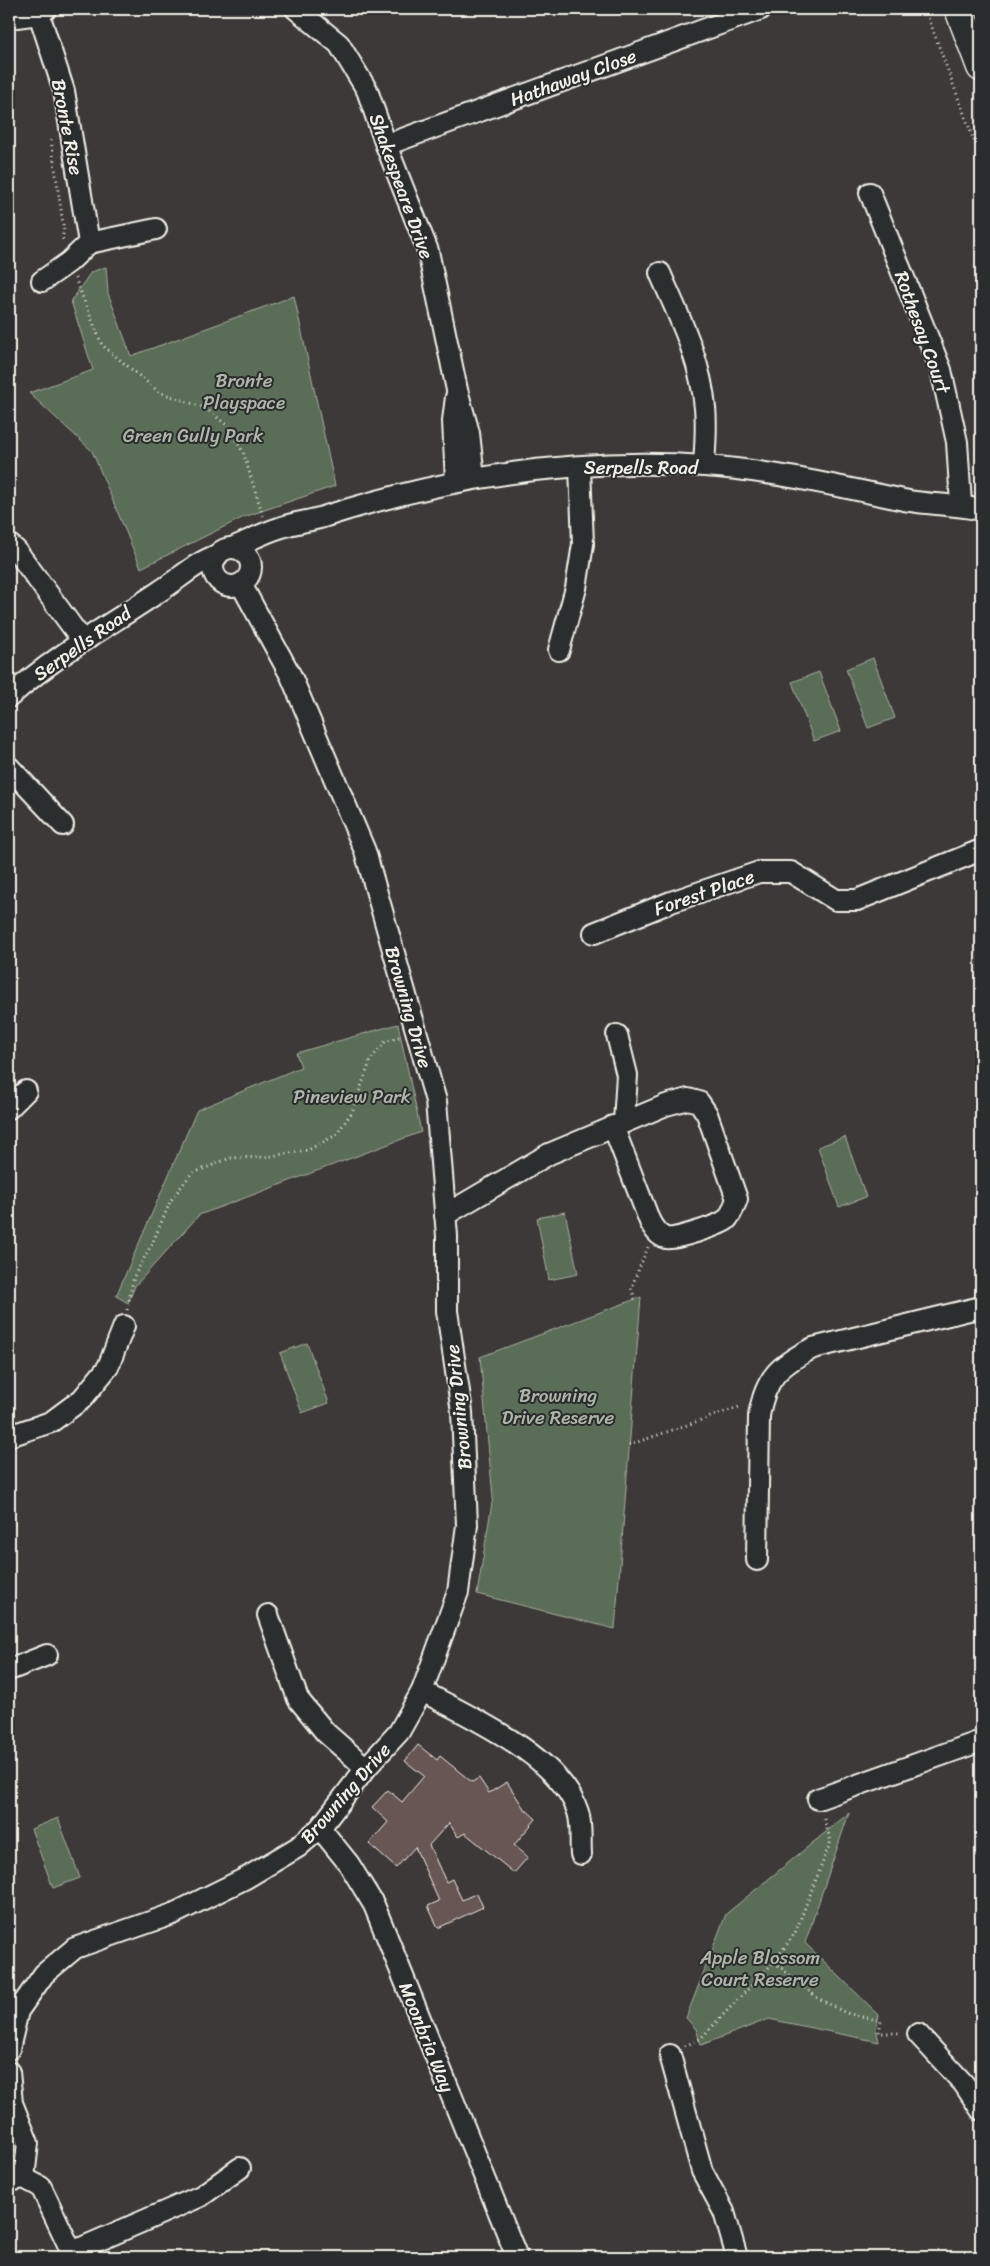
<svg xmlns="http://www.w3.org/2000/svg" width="990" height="2266" font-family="Sriracha,sans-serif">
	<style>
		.green { fill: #5a6d57; stroke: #a7afa0 }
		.building { fill: #685652; stroke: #f4f1e8 }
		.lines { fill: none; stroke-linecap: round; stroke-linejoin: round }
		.minor-casing { stroke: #f4f1e8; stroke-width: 24 }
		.primary-casing { stroke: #f4f1e8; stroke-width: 31 }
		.path { stroke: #f4f1e8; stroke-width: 3; stroke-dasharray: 1 4; stroke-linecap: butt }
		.minor { stroke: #2a2d2e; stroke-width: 20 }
		.primary { stroke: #2a2d2e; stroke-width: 28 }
		.labels { text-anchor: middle; stroke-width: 4; stroke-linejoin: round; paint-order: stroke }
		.street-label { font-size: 19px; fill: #f4f1e8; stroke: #2a2d2e }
		.park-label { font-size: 19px; fill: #afb6a7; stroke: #2a2d2e }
	</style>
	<rect width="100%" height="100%" fill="#3d3939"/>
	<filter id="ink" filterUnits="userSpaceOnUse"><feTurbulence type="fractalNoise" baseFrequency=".02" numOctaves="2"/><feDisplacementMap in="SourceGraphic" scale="10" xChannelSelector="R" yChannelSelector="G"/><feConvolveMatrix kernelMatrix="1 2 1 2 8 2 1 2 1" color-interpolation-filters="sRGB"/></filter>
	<g filter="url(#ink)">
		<!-- green -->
		<g class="green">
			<path d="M106 267 108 293 131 356 294 296 335 486 244 517 141 568 92 451 29 393 93 370 71 301 91 272Z"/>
			<path d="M873 658 895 718 868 728 846 669Z"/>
			<path d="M819 672 841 731 814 741 792 682Z"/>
			<path d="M398 1024 421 1132 199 1215 135 1286 128 1303 116 1296 197 1110 301 1067 296 1053Z"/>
			<path d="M845 1137 866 1197 839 1207 818 1147Z"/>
			<path d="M565 1212 578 1274 549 1280 537 1218Z"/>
			<path d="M641 1297 615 1629 477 1594 493 1497 480 1357Z"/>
			<path d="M307 1343 329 1403 302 1413 280 1353Z"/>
			<path d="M849 1813 805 1943 879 2015 876 2027 879 2042 769 2019 701 2045 696 2029 686 2018 726 1914Z"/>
			<path d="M58 1818 80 1878 53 1888 31 1829Z"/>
		</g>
		<!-- building -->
		<path class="building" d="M418 1745 437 1760 440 1756 472 1782 479 1778 489 1793 507 1782 523 1807 536 1819 514 1845 528 1857 514 1873 465 1833 458 1837 449 1823 429 1845 446 1882 452 1879 462 1900 477 1893 483 1907 438 1928 428 1906 439 1901 415 1847 396 1868 369 1844 388 1822 372 1807 388 1790 402 1802 424 1776 405 1761Z"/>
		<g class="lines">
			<!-- minor casing -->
			<g class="minor-casing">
				<g id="minor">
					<path d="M296 9 339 44 367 90 386 145 428 251 457 390 469 433 474 478"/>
					<path d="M39 14 64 91 89 243 69 262 42 281"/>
					<path d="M9 18 39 14 46 9"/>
					<path d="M386 145 761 9"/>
					<path d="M870 193 941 370 957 442 961 504"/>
					<path d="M89 243 156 229"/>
					<path d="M660 273C679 317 701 360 705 408 707 427 705 447 704 466"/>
					<path d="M456 397 453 421 456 482"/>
					<path d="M9 544 16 550 82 640"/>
					<path d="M232 548C248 541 265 532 282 527 296 522 312 521 326 516 448 477 577 457 705 466 775 471 841 487 909 501 933 505 957 504 981 510"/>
					<circle cx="232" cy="567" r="19"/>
					<path d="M559 650 576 588 583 544 580 467"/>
					<path d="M9 697C57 654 107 627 160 591 179 579 196 562 218 555"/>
					<path d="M9 767 63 825"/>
					<path d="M594 933 671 902 759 872H791L836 900H857L981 850"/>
					<path d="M617 1035 627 1075 624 1122"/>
					<path d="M9 1108 26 1091"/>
					<path d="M445 1215 549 1154 666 1105 688 1099 699 1102 707 1114 737 1199C734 1206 732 1215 726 1220 717 1226 675 1240 666 1238 658 1236 654 1229 650 1222L613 1126"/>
					<path d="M9 1436 51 1422 82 1399 108 1367 124 1326"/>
					<path d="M757 1560 759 1416C765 1378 779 1365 813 1348L981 1307"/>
					<path d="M268 1615 298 1699 326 1733 366 1768"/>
					<path d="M9 1670 47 1655"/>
					<path d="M422 1691C470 1717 560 1756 578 1812 582 1824 580 1841 581 1854"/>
					<path d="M818 1799 981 1741"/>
					<path d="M320 1828 349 1864 374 1905 517 2257"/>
					<path d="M918 2034 964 2084 981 2110"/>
					<path d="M9 2049 18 2011 44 1974 75 1948 173 1914 246 1878 298 1847 320 1828 366 1768 399 1732 422 1691 458 1592 467 1525 462 1412 447 1311V1236L436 1101 365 851 291 676 241 584"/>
					<path d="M670 2055 702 2171 724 2212 737 2257"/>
					<path d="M9 2072 12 2103 28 2143 24 2178"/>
					<path d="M9 2181 24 2178 41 2187 74 2257"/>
					<path d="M72 2252 201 2196 240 2168"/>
				</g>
			</g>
			<!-- primary casing -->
			<g class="primary-casing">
				<path id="primary" d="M959 9 981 67"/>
			</g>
			<!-- path -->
			<g class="path">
				<path d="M925 9 981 159"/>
				<path d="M51 140 64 231 62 238 65 242"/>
				<path d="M75 278 102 345 159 392 205 408 227 425 243 452 263 516"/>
				<path d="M635 1299 631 1288 648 1247"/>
				<path d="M127 1310 134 1276 152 1244 171 1200 191 1174 230 1158 265 1157 308 1150 336 1135 352 1112 371 1059 385 1042 399 1037"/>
				<path d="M629 1445 742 1406"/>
				<path d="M774 1962 816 1997 846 2013 881 2021 879 2033H900"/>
				<path d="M685 2046 700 2039 774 1962 795 1933 831 1841 823 1816"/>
			</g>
			<!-- minor -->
			<use href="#minor" class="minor"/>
			<!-- primary -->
			<use href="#primary" class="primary"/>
		</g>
	</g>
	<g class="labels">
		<!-- street labels -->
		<g class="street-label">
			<text transform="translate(573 77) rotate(-20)" y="7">Hathaway Close</text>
			<text transform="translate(68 127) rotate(79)" y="7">Bronte Rise</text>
			<text transform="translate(402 186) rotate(70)" y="7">Shakespeare Drive</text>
			<text transform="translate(923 332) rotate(70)" y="7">Rothesay Court</text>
			<text x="641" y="474">Serpells Road</text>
			<text transform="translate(82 643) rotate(-35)" y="7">Serpells Road</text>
			<text transform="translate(704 892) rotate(-19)" y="7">Forest Place</text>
			<text transform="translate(409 1007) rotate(74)" y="7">Browning Drive</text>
			<text transform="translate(458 1407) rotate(-96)" y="7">Browning Drive</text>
			<text transform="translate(345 1793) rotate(-49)" y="7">Browning Drive</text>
			<text transform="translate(427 2037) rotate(68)" y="7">Moonbria Way</text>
		</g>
		<!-- park labels -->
		<g class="park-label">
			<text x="244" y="387">Bronte<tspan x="244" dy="22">Playspace</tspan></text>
			<text x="193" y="442">Green Gully Park</text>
			<text x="352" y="1103">Pineview Park</text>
			<text x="558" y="1402">Browning<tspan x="558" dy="22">Drive Reserve</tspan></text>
			<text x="760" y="1964">Apple Blossom<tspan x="760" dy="22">Court Reserve</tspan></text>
		</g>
	</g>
	<!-- margin -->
	<rect width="990" height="2266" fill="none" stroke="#2a2d2e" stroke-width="30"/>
	<rect x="15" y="15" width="960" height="2236" fill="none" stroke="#f4f1e8" stroke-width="2" filter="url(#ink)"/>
</svg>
